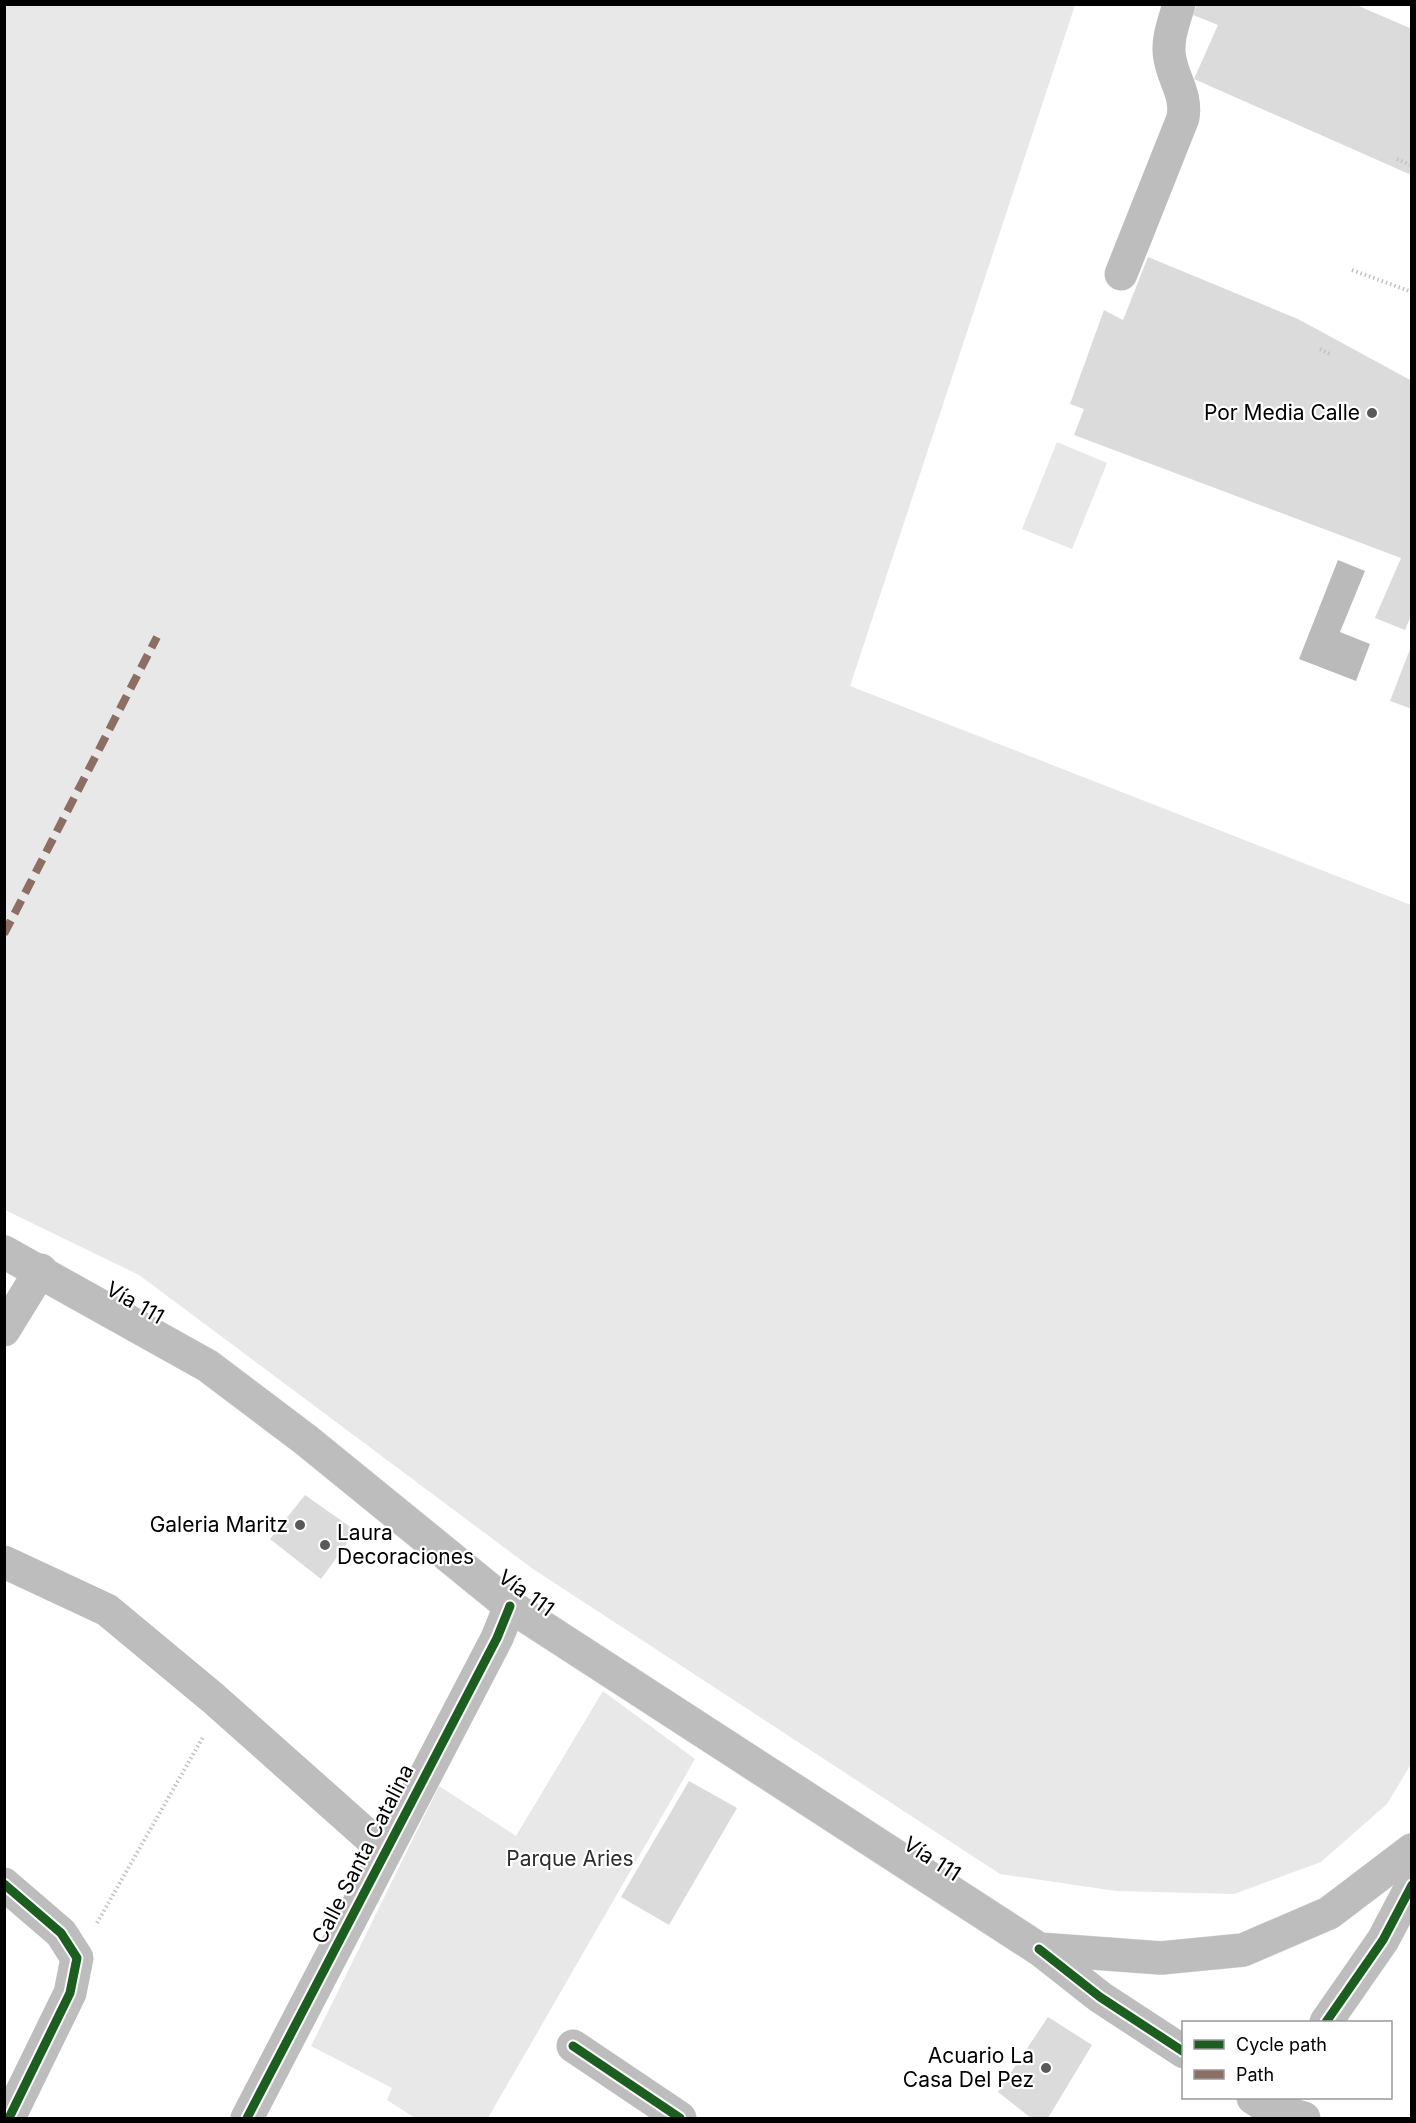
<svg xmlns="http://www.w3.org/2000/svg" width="1416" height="2123" font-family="Inter,sans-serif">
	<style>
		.green { fill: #e8e8e8 }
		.water { fill: #bababa }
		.building { fill: #dbdbdb }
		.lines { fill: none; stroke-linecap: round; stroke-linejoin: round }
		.major-casing { stroke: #dbdbdb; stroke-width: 34 }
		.path { stroke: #c2c2c2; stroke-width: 4; stroke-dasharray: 1.5 3; stroke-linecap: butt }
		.minor { stroke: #bdbdbd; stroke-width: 33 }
		.major { stroke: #bdbdbd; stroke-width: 33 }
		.quiet { stroke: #8d6e63; stroke-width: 8; stroke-dasharray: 15 8; stroke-linecap: butt }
		.cycleway-casing { stroke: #fff; stroke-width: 13 }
		.cycleway { stroke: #1b5e20; stroke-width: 9 }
		.poi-dot { fill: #595959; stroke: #fff; stroke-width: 2 }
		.labels { text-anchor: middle; stroke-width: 4.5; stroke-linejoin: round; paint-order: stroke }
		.poi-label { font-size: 21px; fill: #000; stroke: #fff; text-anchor: end }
		.street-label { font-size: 21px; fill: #000; stroke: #fff }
		.park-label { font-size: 21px; fill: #2c2c2c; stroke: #fff }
	</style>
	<rect width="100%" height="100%" fill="#fff"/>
	<!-- green -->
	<g class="green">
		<path d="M4 5H1075L850 686 1411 905V1764L1387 1804 1321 1862 1234 1894 1116 1891 1000 1874 533 1569 139 1275 5 1210Z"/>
		<path d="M1057 442 1107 463 1072 549 1022 529Z"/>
		<path d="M603 1691 695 1759 488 2118H415L387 2100 392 2088 311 2046 439 1786 516 1836Z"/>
	</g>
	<!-- water -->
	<path class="water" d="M1338 560 1365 571 1340 632 1370 644 1356 681 1299 659Z"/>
	<!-- building -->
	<g class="building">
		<path d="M1197 4H1354L1412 29V169L1409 174 1194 79 1218 25 1193 15Z"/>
		<path d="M1148 257 1298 319 1412 381V613L1405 630 1375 618 1401 558 1074 435 1084 409 1070 404 1104 310 1123 320Z"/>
		<path d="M1412 644V709L1390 701Z"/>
		<path d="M305 1495 356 1531 321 1579 270 1539Z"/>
		<path d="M689 1781 737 1808 669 1925 621 1897Z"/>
		<path d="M1048 2017 1092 2045 1048 2118H1031L998 2092Z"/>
	</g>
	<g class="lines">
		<!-- major casing -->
		<g class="major-casing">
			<path id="major" d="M4 1252 208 1366 306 1440 510 1606 1039 1949 1161 1958 1243 1950 1329 1913 1412 1850"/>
		</g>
		<!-- path -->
		<g class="path">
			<path d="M1397 159 1410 165"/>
			<path d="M1352 270 1412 292"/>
			<path d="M1320 349 1332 355"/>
			<path d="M97 1923 203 1737"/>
		</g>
		<!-- minor -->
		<g class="minor">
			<path d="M1121 274 1183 118C1187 95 1174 81 1170 59 1166 41 1174 22 1179 4"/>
			<path d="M4 1330 41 1270"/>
			<path d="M4 1562 107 1610 213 1698 385 1851"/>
			<path d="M4 1884 61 1933 77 1958 70 1993 9 2118"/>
			<path d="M1039 1949 1100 1997 1184 2052"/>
			<path d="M1326 2022 1383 1940 1412 1885"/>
			<path d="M573 2046 680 2118"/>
			<path d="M1253 2098 1267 2107 1304 2118"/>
			<path d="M247 2118 497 1638 510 1606"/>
		</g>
		<!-- major -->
		<use href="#major" class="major"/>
		<!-- quiet -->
		<path class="quiet" d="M4 934 157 637"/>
		<!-- cycleway casing -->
		<g class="cycleway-casing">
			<g id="cycleway">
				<path d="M4 1884 61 1933 77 1958 70 1993 9 2118"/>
				<path d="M1039 1949 1100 1997 1184 2052"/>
				<path d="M1326 2022 1383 1940 1412 1885"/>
				<path d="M573 2046 680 2118"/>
				<path d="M247 2118 497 1638 510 1606"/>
			</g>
		</g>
		<!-- cycleway -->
		<use href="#cycleway" class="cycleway"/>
	</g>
	<!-- markers -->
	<g class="poi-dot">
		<circle cx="1372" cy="413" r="6"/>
		<circle cx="300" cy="1525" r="6"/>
		<circle cx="325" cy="1545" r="6"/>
		<circle cx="1046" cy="2068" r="6"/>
	</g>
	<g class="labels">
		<!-- poi labels -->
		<g class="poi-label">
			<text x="1360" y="420">Por Media Calle</text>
			<text x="288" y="1532">Galeria Maritz</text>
			<text x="337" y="1540" text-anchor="start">Laura<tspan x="337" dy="24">Decoraciones</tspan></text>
			<text x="1034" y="2063">Acuario La<tspan x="1034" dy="24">Casa Del Pez</tspan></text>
		</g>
		<!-- street labels -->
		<g class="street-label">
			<text transform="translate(135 1303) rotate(30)" y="7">Vía 111</text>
			<text transform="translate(526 1593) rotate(36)" y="7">Vía 111</text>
			<text transform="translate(363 1854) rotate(-63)" y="7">Calle Santa Catalina</text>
			<text transform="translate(932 1859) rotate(33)" y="7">Vía 111</text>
		</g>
		<!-- park labels -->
		<g class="park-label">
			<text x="570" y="1866">Parque Aries</text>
		</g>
	</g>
	<!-- border -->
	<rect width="1416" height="2123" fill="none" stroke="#000000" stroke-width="12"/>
	<!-- legend -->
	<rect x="1182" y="2021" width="210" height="78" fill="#ffffff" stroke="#999999" stroke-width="1.5"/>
	<rect x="1194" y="2040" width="30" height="9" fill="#1b5e20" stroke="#999999" stroke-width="1.5"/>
	<text x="1236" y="2051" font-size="18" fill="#000000">Cycle path</text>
	<rect x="1194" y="2070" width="30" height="9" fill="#8d6e63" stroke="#999999" stroke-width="1.5"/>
	<text x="1236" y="2081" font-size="18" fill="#000000">Path</text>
</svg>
